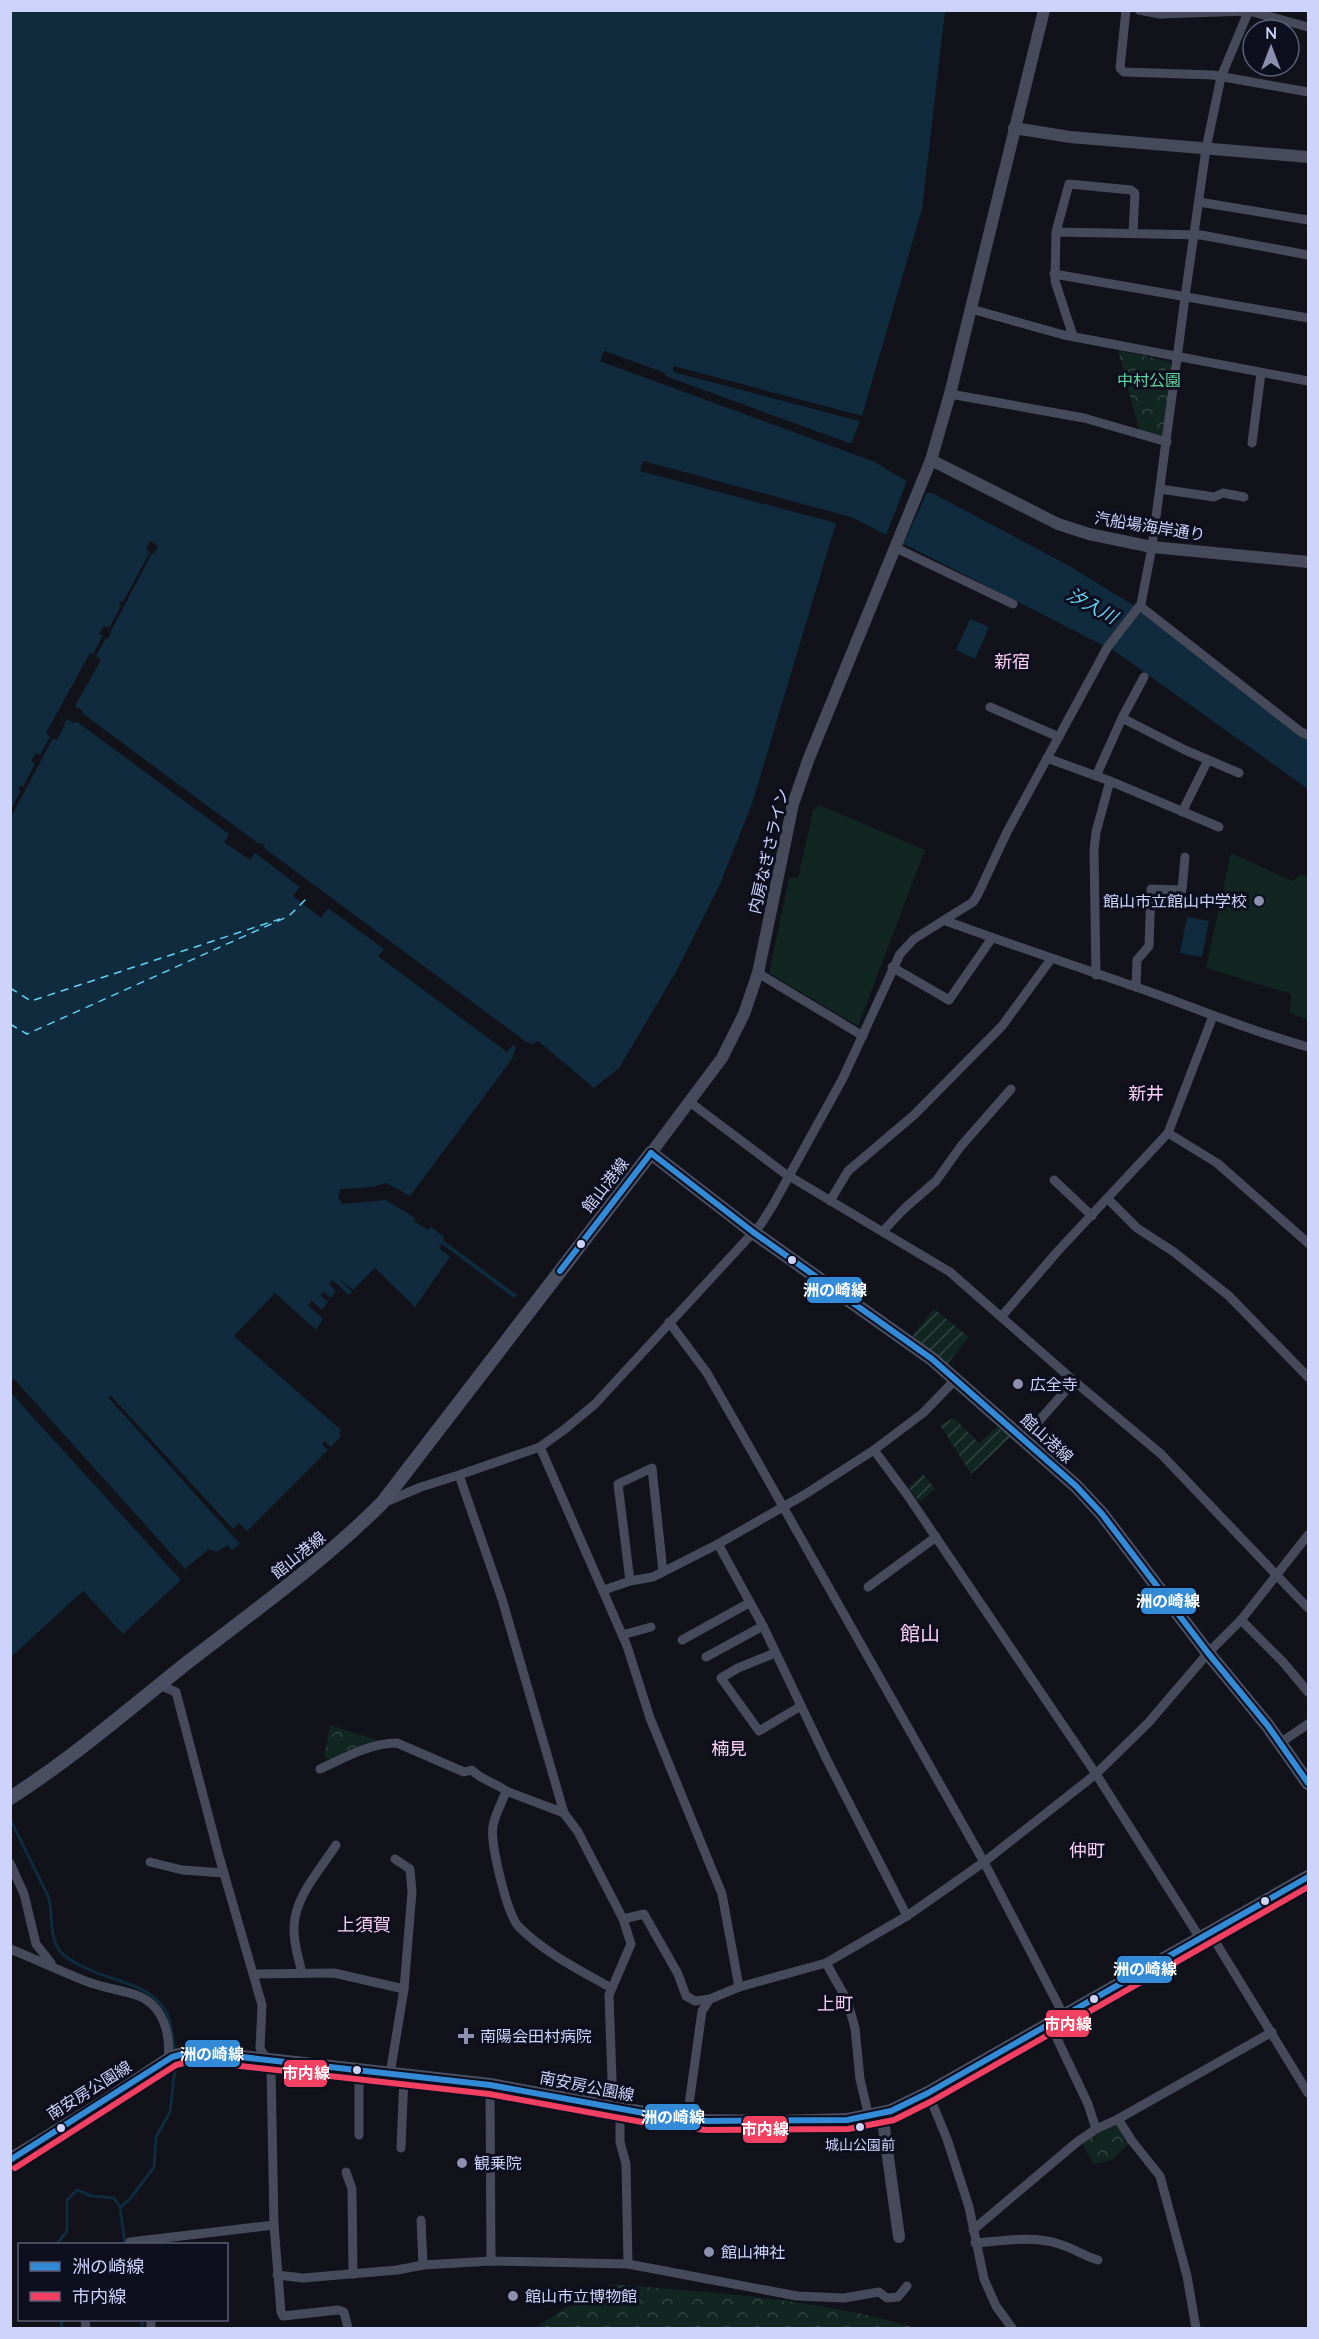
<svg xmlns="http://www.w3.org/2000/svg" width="1319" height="2339" font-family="Quicksand,'Noto Sans JP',sans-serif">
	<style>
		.park { fill: url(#park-crowns) }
		.garden { fill: url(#garden-furrows) }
		.pitch { fill: #112521 }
		.water { fill: #0f2b3d }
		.pier { fill: #11121a }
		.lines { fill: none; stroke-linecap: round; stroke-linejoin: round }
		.stream { stroke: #0f2b3d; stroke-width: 3 }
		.ferry { stroke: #63d2f5; stroke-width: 1.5; stroke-dasharray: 8 6; stroke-linecap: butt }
		.minor { stroke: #474a5b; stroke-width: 9 }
		.tertiary { stroke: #474a5b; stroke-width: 12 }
		.secondary { stroke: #494e61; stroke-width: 14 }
		.bus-1-casing { stroke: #0d0e1e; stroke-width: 10 }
		.bus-2-casing { stroke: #0d0e1e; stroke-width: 10 }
		.bus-1 { stroke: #338bd7; stroke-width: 6 }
		.bus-2 { stroke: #f24062; stroke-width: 6 }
		.poi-dot { fill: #8c8fad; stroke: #0d0e1e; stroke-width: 2 }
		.bus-dot { fill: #ced3fc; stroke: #0d0e1e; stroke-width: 2 }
		.labels { text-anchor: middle; stroke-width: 6; stroke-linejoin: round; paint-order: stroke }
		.bus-label { font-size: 14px; fill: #ced3fc; stroke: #0d0e1e }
		.park-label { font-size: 16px; fill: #5fd69e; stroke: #0d0e1e }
		.street-label { font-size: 16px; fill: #ced3fc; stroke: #0d0e1e }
		.poi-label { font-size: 16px; fill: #ced3fc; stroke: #0d0e1e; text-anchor: start }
		.water-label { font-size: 18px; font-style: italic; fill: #63d2f5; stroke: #0d0e1e }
		.neighbourhood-label { font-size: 18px; fill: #fcd0f6; stroke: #0d0e1e }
		.quarter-label { font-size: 20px; fill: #fcd0f6; stroke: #0d0e1e }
		.line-badge { stroke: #0d0e1e; stroke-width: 2 }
		.badge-label { font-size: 16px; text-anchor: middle; font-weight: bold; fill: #fff }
	</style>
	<defs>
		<pattern id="park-crowns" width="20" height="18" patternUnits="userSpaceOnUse" patternTransform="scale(1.5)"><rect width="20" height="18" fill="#112521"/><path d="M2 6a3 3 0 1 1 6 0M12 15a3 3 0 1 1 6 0" fill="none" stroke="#324442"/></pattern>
		<pattern id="garden-furrows" width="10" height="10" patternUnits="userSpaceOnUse" patternTransform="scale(1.5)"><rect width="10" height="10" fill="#112521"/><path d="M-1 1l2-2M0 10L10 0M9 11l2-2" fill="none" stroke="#324442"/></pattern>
	</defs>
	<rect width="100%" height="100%" fill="#11121a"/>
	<!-- park -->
	<g class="park">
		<path d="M1118 350 1170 362 1172 366 1164 437 1139 430Z"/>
		<path d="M330 1725 366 1737 384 1741 334 1759H328L324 1756Z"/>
		<path d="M1117 2123 1130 2143 1112 2160 1093 2164 1082 2142 1098 2132Z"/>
		<path d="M612 2284C714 2293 818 2298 916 2328H535L560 2311Z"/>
	</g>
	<!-- garden -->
	<g class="garden">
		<path d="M934 1309 969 1337 947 1364 912 1336Z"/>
		<path d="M954 1418 979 1443 997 1427 1011 1437 971 1474 940 1425Z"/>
		<path d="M923 1474 935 1489 920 1502 908 1487Z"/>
	</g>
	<!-- pitch -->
	<g class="pitch">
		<path d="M819 805 925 850 858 1026 769 973 789 878H798L813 811Z"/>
		<path d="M1231 853 1292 881 1301 874 1308 877V1019L1290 1013 1291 994 1206 968Z"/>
	</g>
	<!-- water -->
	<g class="water">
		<path d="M10 11H945L922 209 862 416 674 367 673 372 860 421 851 444 665 376V373L604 351 600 361 873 461 927 493H932L1066 564 1141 610 1308 740V789L1116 652 851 517 643 461 640 471 836 523 752 804 720 884 676 972 619 1068 594 1088 538 1041 533 1044 526 1042 516 1047 512 1059 410 1196 386 1183 373 1187 341 1189 338 1197 342 1204 386 1200 415 1218 414 1221 428 1230 431 1227 444 1237 443 1240 517 1295 514 1298 442 1244 439 1248 450 1257 415 1307 375 1268 353 1290 338 1278 352 1292 349 1295 332 1280 329 1284 336 1291 331 1298 323 1292 321 1296 328 1302 322 1310 312 1301 308 1305 323 1319 316 1330 275 1293 234 1336 341 1430 339 1434 341 1436 331 1447 324 1441 322 1444 328 1450 247 1531 239 1523 233 1529 110 1395 108 1397 240 1544 232 1550 228 1545 216 1552 209 1549 185 1569 14 1379 11 1380Z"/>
		<path d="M970 619 989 627 975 659 956 650Z"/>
		<path d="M1187 917 1209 921 1202 957 1180 953Z"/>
		<path d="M11 1393 181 1580 123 1634 83 1591 11 1657Z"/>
	</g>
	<!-- pier -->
	<g class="pier">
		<path d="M604 351 666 374 665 376 854 445 850 447 664 379 662 375 605 355 604 359 874 458 873 461 600 361Z"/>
		<path d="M674 366 862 416 865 417 863 419V422L673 371Z"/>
		<path d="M908 478 928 490 903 545 885 538Z"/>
		<path d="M150 541 158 546 154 554 152 553 113 627 108 639 106 638 96 656 101 660 75 706 83 711 82 713 259 844 261 843 265 846 264 848 533 1047 526 1045 519 1049 513 1045 507 1052 378 956 384 949 328 908 321 918 293 896 300 887 255 853 250 860 224 842 229 834 76 721 74 723 67 719 57 740 54 738 52 740 11 817V809L21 790 18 789 20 785 23 787 35 764 31 761 36 753 40 755 50 737 46 733 90 653 93 654 103 636 99 634 104 626 109 628 121 606 119 604 120 601 123 602 150 552 146 549Z"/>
	</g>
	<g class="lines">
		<!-- stream -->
		<g class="stream">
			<path d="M10 1819 48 1896C54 1914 48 1934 59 1950 66 1959 76 1963 86 1968 113 1982 155 1984 168 2016 172 2027 173 2041 175 2053"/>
			<path d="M57 2244 67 2231V2200L77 2190 92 2196 114 2198 120 2207"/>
			<path d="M125 2244 120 2207 130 2199 154 2167 156 2137 170 2112 176 2060"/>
			<path d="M61 2320 62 2328"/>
			<path d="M141 2328 143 2320"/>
		</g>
		<!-- ferry -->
		<g class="ferry">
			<path d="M10 988 31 1001 280 919"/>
			<path d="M10 1024 27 1034 289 916 306 899"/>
		</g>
		<!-- minor -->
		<g class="minor">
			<path d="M1126 10 1120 68 1124 72 1213 75 1308 92"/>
			<path d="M1139 10 1160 14 1249 11 1308 27"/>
			<path d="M1199 202 1308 220"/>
			<path d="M1056 232 1069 184 1131 190 1135 193 1133 233"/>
			<path d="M1054 274 1308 318"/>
			<path d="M971 309 1064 335 1308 381"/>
			<path d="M1073 336 1055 281 1056 232 1201 235 1308 255"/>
			<path d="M950 394 1084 418 1167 442"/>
			<path d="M1252 443 1261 373"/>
			<path d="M1160 489 1214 497 1223 493 1244 497"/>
			<path d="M896 548 1013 604"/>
			<path d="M1140 606 1301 732 1308 735"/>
			<path d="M990 707 1059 737"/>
			<path d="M1122 718 1185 750 1239 773"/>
			<path d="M1047 758 1110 781 1219 827"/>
			<path d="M1096 776 1122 718 1144 677"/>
			<path d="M1182 812 1208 760"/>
			<path d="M946 921C1009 944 1072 965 1136 987 1194 1007 1249 1031 1308 1047"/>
			<path d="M892 967 949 1000 992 938"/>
			<path d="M758 973 863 1036"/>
			<path d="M1096 975 1094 851 1096 832 1110 781"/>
			<path d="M1136 987 1137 960 1149 946 1151 889 1182 890 1185 857"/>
			<path d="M691 1103 784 1173 950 1272 1074 1381 1161 1454 1308 1608"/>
			<path d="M1168 1133 1217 1163 1308 1243"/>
			<path d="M1054 1180 1092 1216"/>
			<path d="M1108 1199 1137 1228 1174 1252 1229 1296 1308 1377"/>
			<path d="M830 1201 848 1171 914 1115 1002 1026 1051 959"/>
			<path d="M883 1231 905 1208 936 1181 961 1146 1011 1089"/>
			<path d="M1002 1316 1057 1252 1168 1133 1213 1016"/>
			<path d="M669 1322 707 1373 738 1427 984 1862 1064 2016"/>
			<path d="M1024 1438 1074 1381"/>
			<path d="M540 1447 627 1646 650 1718 722 1894 739 1987"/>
			<path d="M874 1450 908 1496 1096 1774 1200 1938"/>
			<path d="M459 1475 502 1599 564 1813 578 1832 623 1919 631 1944 609 1995 613 2107"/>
			<path d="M383 1503 421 1487 459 1475 540 1447 565 1429 595 1404 761 1224 773 1205 843 1078 900 954 914 939 973 902 978 894 1007 832 1094 672 1107 648 1141 604 1152 547 1186 290 1206 149 1221 77 1249 10"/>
			<path d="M718 1544 763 1626 827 1760 907 1916"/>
			<path d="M630 1581 618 1484 652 1468 663 1572"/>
			<path d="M868 1587 936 1537"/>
			<path d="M604 1590 630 1581 653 1577 718 1544 804 1495 874 1450 923 1413 956 1379"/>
			<path d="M1241 1620 1283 1662 1308 1692"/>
			<path d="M622 1635 651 1627"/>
			<path d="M682 1640 749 1603"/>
			<path d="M775 1653 738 1668 721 1678 759 1731 801 1706"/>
			<path d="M706 1657 763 1626"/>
			<path d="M159 1685 176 1692 219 1856 262 2005 260 2048 271 2068 274 2225 281 2312 283 2316 338 2310 344 2312 348 2328"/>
			<path d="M1280 1743 1308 1724"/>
			<path d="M320 1769C344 1758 370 1743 397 1743L464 1772 472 1770C482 1781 495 1782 506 1791L564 1813"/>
			<path d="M506 1791C502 1803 495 1814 493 1826 490 1843 507 1915 519 1927 545 1953 580 1970 611 1988"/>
			<path d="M150 1862 182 1870 224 1873"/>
			<path d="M10 1863 24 1894 36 1944 51 1963"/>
			<path d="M623 1919 644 1914 678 1974 686 1996 695 2001 710 1999"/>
			<path d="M1210 1933 1308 2093"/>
			<path d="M10 1949C38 1960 64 1973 91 1983 106 1988 121 1990 136 1995 163 2004 171 2034 168 2059"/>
			<path d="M826 1963 847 2000 855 2028 860 2079 869 2117"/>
			<path d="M302 1973C299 1959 293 1943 294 1927 295 1896 320 1870 336 1845"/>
			<path d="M254 1974 334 1973 404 1989"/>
			<path d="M359 2070V2135"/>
			<path d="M390 2074 404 1989 412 1892 410 1869 395 1859"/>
			<path d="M490 2085 491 2261"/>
			<path d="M928 2093 947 2139 969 2207 984 2279 996 2306 1012 2328"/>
			<path d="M620 2108V2142L626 2164 628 2264"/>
			<path d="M687 2119 702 2011 710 1999 739 1987 826 1963 907 1916 984 1862 1096 1774 1149 1722 1208 1653 1241 1620 1308 1535"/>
			<path d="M1118 2119 1132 2141 1160 2176 1187 2276 1196 2328"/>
			<path d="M1096 2129 1118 2119 1272 2032"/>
			<path d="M401 2148 404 2076"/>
			<path d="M346 2172 352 2189 353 2274"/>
			<path d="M421 2220 423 2265"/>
			<path d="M973 2230 1077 2142 1096 2129 1088 2104 1050 2024"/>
			<path d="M975 2243C1002 2241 1033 2235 1059 2244 1073 2248 1084 2256 1098 2260"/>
			<path d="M130 2244V2242L274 2225"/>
			<path d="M277 2275 303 2278 397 2270 423 2265 491 2261 628 2264 797 2296 844 2298 879 2292 887 2298 898 2297 907 2286"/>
			<path d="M85 2320 86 2328"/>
			<path d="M151 2328V2320"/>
		</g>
		<!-- tertiary -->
		<g class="tertiary">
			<path d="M1014 128 1070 137 1308 157"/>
			<path d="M931 460 1058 524 1089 534 1152 547 1308 562"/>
			<path d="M651 1153 722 1058 744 1014 758 973 793 804 809 758 931 460 950 394 1044 10"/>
			<path d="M882 2113 899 2237"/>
		</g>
		<!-- secondary -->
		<g class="secondary">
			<path d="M10 1798C73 1758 130 1708 188 1662 254 1611 323 1562 382 1503L651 1153 753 1232 932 1359 1076 1486 1102 1514 1208 1653 1268 1726 1308 1783"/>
			<path d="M10 2160 101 2104 172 2057 187 2053 215 2054 490 2085 655 2115 706 2121 777 2122 847 2120 891 2111 928 2093 1308 1877"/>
		</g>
		<!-- bus-1 casing -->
		<g class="bus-1-casing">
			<g id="bus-1">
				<path d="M651 1153 753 1232 932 1359 1076 1486 1102 1514 1208 1653 1268 1726 1308 1783"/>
				<path d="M560 1271 651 1153"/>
				<path d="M10 2160 172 2057 187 2053 215 2054 490 2085 655 2115 706 2121 847 2120 891 2111 928 2093 1308 1877"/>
			</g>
		</g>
		<!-- bus-2 casing -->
		<g class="bus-2-casing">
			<path id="bus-2" d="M15 2168 176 2065 188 2062 214 2063 489 2094 653 2124 706 2130 848 2129 894 2120 932 2101 1308 1887"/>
		</g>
		<!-- bus-1 -->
		<use href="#bus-1" class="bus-1"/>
		<!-- bus-2 -->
		<use href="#bus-2" class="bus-2"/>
	</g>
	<!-- markers -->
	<g class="poi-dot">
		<circle cx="1259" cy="901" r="6"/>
		<circle cx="1018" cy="1384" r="6"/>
		<path d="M463 2027h6v6h6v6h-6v6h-6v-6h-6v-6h6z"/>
		<circle cx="462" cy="2163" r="6"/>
		<circle cx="709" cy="2252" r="6"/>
		<circle cx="513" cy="2296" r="6"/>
	</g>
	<g class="bus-dot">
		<circle cx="581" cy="1244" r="5"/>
		<circle cx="792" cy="1260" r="5"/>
		<circle cx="1265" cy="1901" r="5"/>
		<circle cx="1094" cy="1999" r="5"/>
		<circle cx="357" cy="2070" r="5"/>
		<circle cx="860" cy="2127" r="5"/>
		<circle cx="61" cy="2128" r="5"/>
	</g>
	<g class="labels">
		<!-- bus labels -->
		<g class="bus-label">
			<text x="860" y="2150">城山公園前</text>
		</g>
		<!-- park labels -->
		<g class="park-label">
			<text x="1149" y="386">中村公園</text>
		</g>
		<!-- street labels -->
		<g class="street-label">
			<text transform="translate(1150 526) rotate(9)" y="6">汽船場海岸通り</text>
			<text transform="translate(768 851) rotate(-77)" y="6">内房なぎさライン</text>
			<text transform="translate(605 1185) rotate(-52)" y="6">館山港線</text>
			<text transform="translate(1047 1438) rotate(42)" y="6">館山港線</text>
			<text transform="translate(298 1555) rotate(-39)" y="6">館山港線</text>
			<text transform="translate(587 2086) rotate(11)" y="6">南安房公園線</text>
			<text transform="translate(89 2090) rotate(-32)" y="6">南安房公園線</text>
		</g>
		<!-- poi labels -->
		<g class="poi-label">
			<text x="1247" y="907" text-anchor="end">館山市立館山中学校</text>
			<text x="1030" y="1390">広全寺</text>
			<text x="480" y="2042">南陽会田村病院</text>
			<text x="474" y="2169">観乗院</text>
			<text x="721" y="2258">館山神社</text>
			<text x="525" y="2302">館山市立博物館</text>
		</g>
		<!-- water labels -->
		<g class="water-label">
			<text transform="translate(1092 606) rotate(29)" y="6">汐入川</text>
		</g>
		<!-- neighbourhood labels -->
		<g class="neighbourhood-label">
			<text x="1012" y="668">新宿</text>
			<text x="1146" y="1100">新井</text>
			<text x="729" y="1755">楠見</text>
			<text x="1087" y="1857">仲町</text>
			<text x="364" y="1931">上須賀</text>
			<text x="835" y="2010">上町</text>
		</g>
		<!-- quarter labels -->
		<g class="quarter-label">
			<text x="920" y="1641">館山</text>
		</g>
	</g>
	<g class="line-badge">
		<rect x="806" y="1276" width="57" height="28" rx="6" fill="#338bd7"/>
		<rect x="1140" y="1587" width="57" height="28" rx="6" fill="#338bd7"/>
		<rect x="1116" y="1955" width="57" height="29" rx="6" fill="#338bd7"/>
		<rect x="1045" y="2009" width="45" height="29" rx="6" fill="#f24062"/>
		<rect x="184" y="2039" width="57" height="29" rx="6" fill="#338bd7"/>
		<rect x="283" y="2059" width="45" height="29" rx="6" fill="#f24062"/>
		<rect x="644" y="2103" width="57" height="28" rx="6" fill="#338bd7"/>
		<rect x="742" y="2115" width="46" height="29" rx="6" fill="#f24062"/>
	</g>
	<g class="badge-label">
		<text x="835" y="1296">洲の崎線</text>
		<text x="1168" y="1607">洲の崎線</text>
		<text x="1145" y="1975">洲の崎線</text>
		<text x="1068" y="2030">市内線</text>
		<text x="212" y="2060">洲の崎線</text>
		<text x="306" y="2079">市内線</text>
		<text x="673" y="2123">洲の崎線</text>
		<text x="765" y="2135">市内線</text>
	</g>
	<!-- border -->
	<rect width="1319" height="2339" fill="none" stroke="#ced3fc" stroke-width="24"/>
	<!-- legend -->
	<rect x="18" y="2243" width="210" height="78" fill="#0d0e1e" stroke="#5a5d77" stroke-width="1.5"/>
	<rect x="30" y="2262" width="30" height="9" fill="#338bd7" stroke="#5a5d77" stroke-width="1.5"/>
	<text x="72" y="2273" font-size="18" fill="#ced3fc">洲の崎線</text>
	<rect x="30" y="2292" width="30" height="9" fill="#f24062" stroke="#5a5d77" stroke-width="1.5"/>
	<text x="72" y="2303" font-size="18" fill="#ced3fc">市内線</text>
	<!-- north arrow -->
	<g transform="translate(1271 48)"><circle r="28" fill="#0d0e1e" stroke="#5a5d77" stroke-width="1.5"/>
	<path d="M0-4.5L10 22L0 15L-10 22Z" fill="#8c8fad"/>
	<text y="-9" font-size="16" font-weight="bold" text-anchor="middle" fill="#ced3fc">N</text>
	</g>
</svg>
